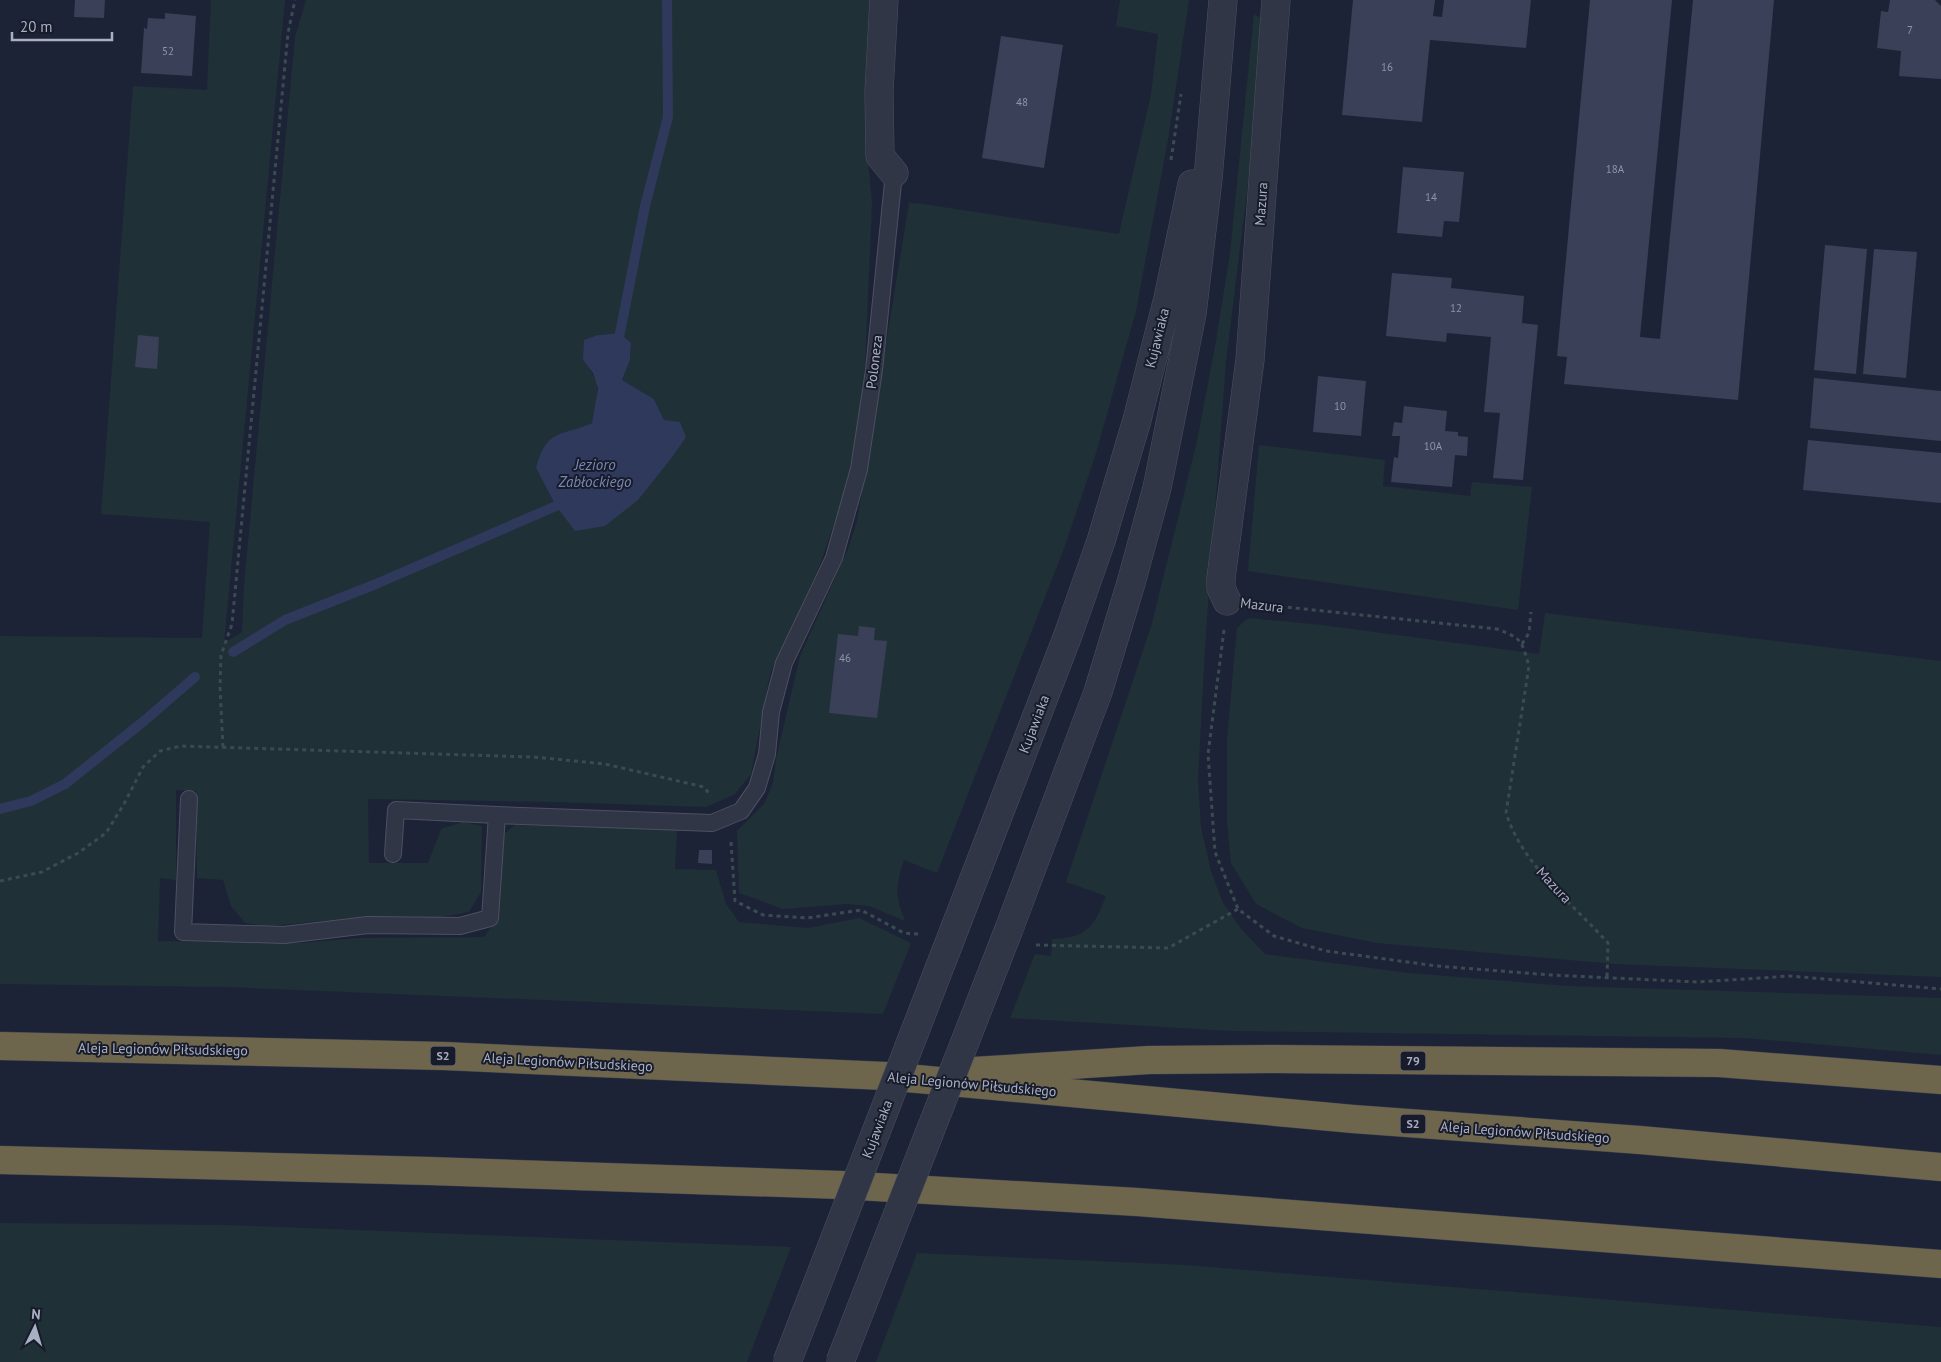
<svg xmlns="http://www.w3.org/2000/svg" width="1941" height="1362" font-family="'PT Sans',sans-serif">
	<style>
		.green { fill: #1f3037; fill-rule: evenodd }
		.water { fill: #2e395c }
		.lines { fill: none; stroke-linecap: round; stroke-linejoin: round }
		.stream { stroke: #2e395c; stroke-width: 10 }
		.building { fill: #394057 }
		.lane-casing { stroke: #4c5062; stroke-width: 18 }
		.street-casing { stroke: #4c5062; stroke-width: 29 }
		.highway-casing { stroke: #393d4d; stroke-width: 29 }
		.path { stroke: #3a4b51; stroke-width: 3; stroke-dasharray: 4 4; stroke-linecap: butt }
		.lane { stroke: #313646; stroke-width: 16 }
		.street { stroke: #313646; stroke-width: 28 }
		.highway { stroke: #6d664d; stroke-width: 28 }
		.street-bridge-casing { stroke: #4c5062; stroke-width: 29; stroke-linecap: butt }
		.street-bridge { stroke: #313646; stroke-width: 28 }
		.labels { text-anchor: middle; stroke-width: 4; stroke-linejoin: round; paint-order: stroke }
		.number-label { font-size: 11px; fill: #8e94a9 }
		.shield { fill: #171b2a; stroke: #7e8396; stroke-width: 1 }
		.shield-label { font-size: 12px; font-weight: bold; fill: #aab0c4 }
		.street-label { font-size: 14px; fill: #aab0c4; stroke: #171b2a }
		.water-label { font-size: 15px; font-style: italic; fill: #7987b3; stroke: #171b2a }
	</style>
	<rect width="100%" height="100%" fill="#1d2336"/>
	<!-- green -->
	<g class="green">
		<path d="M211 0H285L224 643 242 632 244 585 295 37 306 0H871L868 162 872 203 865 366 856 444 840 506 820 565 770 674 751 774 735 794 706 807 555 802 368 799 369 863H428L441 829 463 822 482 826 481 892 469 912 442 917 354 918 268 926 245 923 231 906 223 880 197 878 196 791 176 790V880L160 878 158 941 301 943 359 938 484 937 498 918 503 835 515 825 677 830 675 869 716 870 726 904 739 922 808 928 859 918 911 943 883 1014 225 987 0 984V636L202 638 210 522 101 514 133 86 207 90ZM620 333 631 343 630 360 622 380 654 399 664 420 556 506 536 468 578 429 592 423C599 394 602 384 583 360L598 335Z"/>
		<path d="M1120 0H1189L1168 140 1136 311 1096 453 1065 546 937 873 904 860C895 888 895 894 905 921L869 906 846 904 783 909 739 893 737 831 764 804 773 783 776 759 800 656 848 549 857 521 909 203 923 204 1119 234 1151 94 1158 34 1116 26Z"/>
		<path d="M1254 14 1262 19 1267 32 1226 361 1206 631 1198 779 1201 827 1211 871 1223 903 1242 930 1265 954 1409 973 1568 986 1941 998V1055L1745 1038 1232 1031 1010 1018 1035 954 1051 956 1052 939C1087 938 1094 927 1106 896L1066 882 1152 623 1197 441 1216 341 1230 253Z"/>
		<path d="M1259 445 1385 460 1383 486 1470 496 1472 482 1532 487 1518 610 1248 571Z"/>
		<path d="M1545 613 1941 661V977L1614 964 1377 943 1302 928 1256 904 1231 863 1227 821V739L1237 628 1248 618 1322 625 1539 654Z"/>
		<path d="M0 1223 226 1225 791 1247 747 1362H0Z"/>
		<path d="M917 1253 1186 1265 1941 1327V1362H876Z"/>
	</g>
	<!-- water -->
	<path class="water" d="M620 333 631 343 630 360 622 380 654 399 664 420 680 422 686 437 673 456 638 500 605 526 575 531 556 506 536 468C547 428 560 437 592 423L598 389 593 373 583 360 584 340 598 335Z"/>
	<g class="lines">
		<!-- stream -->
		<g class="stream">
			<path d="M620 333 645 206 668 117 667 0"/>
			<path d="M233 652 285 620 376 584 556 506"/>
			<path d="M0 809 31 801 65 784 144 721 195 677"/>
		</g>
	</g>
	<!-- building -->
	<g class="building">
		<path d="M75 0H105L104 18 74 17Z"/>
		<path d="M1353 0H1435L1433 16 1442 17 1444 0H1531L1526 48 1430 40 1422 122 1342 115Z"/>
		<path d="M1590 0H1672L1640 337 1660 339 1693 0H1774L1738 400 1564 384 1567 357 1557 356Z"/>
		<path d="M1890 0H1935L1941 6V79L1899 76 1901 51 1877 48 1881 11 1888 12Z"/>
		<path d="M165 13 196 16 192 76 141 73 144 28 147 29 148 18 165 19Z"/>
		<path d="M1001 36 1063 45 1044 168 982 158Z"/>
		<path d="M1403 167 1464 172 1459 222 1444 221 1442 237 1397 233Z"/>
		<path d="M1825 245 1867 249 1856 374 1814 370Z"/>
		<path d="M1874 249 1917 252 1906 378 1863 374Z"/>
		<path d="M1392 273 1452 278 1451 288 1524 296 1522 323 1538 325 1523 480 1493 478 1500 413 1484 412 1491 337 1447 333 1446 342 1386 336Z"/>
		<path d="M138 335 159 337 157 369 135 367Z"/>
		<path d="M1318 376 1366 381 1361 436 1313 432Z"/>
		<path d="M1814 378 1941 391V441L1810 428Z"/>
		<path d="M1404 406 1447 411 1445 431 1458 432V436L1468 437 1467 456 1455 455 1452 487 1391 482 1394 457 1398 458 1400 436H1392L1394 422 1402 423Z"/>
		<path d="M1808 440 1941 453V503L1803 490Z"/>
		<path d="M859 626 875 628 874 640 887 641 877 718 829 713 838 634 858 636Z"/>
		<path d="M699 850H712V864L698 863Z"/>
	</g>
	<g class="lines">
		<!-- lane casing -->
		<g class="lane-casing">
			<g id="lane">
				<path d="M189 799 183 932 284 935 368 925 460 926 490 918 497 815 712 823 741 811 757 788 767 754 771 712 784 663 834 558 859 469 874 370 894 173"/>
				<path d="M393 854 396 810 497 815"/>
			</g>
		</g>
		<!-- street casing -->
		<g class="street-casing">
			<g id="street">
				<path d="M884 0 879 92 880 156 894 173"/>
				<path d="M1227 601 1221 588V578L1250 360 1276 0"/>
				<path d="M956 925 1068 635 1101 541 1137 420 1168 298 1192 184"/>
				<path d="M1009 929 1098 692 1131 583 1157 488 1192 314 1208 179 1223 0"/>
			</g>
		</g>
		<!-- highway casing -->
		<g class="highway-casing">
			<g id="highway">
				<path d="M0 1046 444 1056 885 1076 1353 1119 1640 1140 1941 1167"/>
				<path d="M974 1071 1149 1060 1273 1059 1719 1063 1941 1080"/>
				<path d="M0 1160 430 1171 841 1185 1137 1202 1941 1264"/>
			</g>
		</g>
		<!-- path -->
		<g class="path">
			<path d="M1171 160 1181 94"/>
			<path d="M1256 604 1497 629C1523 639 1521 640 1529 666L1506 813C1523 866 1572 903 1608 943L1607 978"/>
			<path d="M1224 630 1208 754 1215 852 1238 909 1274 936 1326 951 1437 966 1551 975 1697 982 1790 976 1941 989"/>
			<path d="M1522 644 1529 633 1531 612"/>
			<path d="M223 747 220 688 221 655 232 624 288 33 295 0"/>
			<path d="M731 842 735 901 763 915 807 918 861 910 904 933 920 934"/>
			<path d="M0 881 42 872 78 853 106 833 124 804 143 767 160 751 181 746 534 757 605 764 704 787 711 796"/>
			<path d="M1036 945 1168 948 1238 909"/>
		</g>
		<!-- lane -->
		<use href="#lane" class="lane"/>
		<!-- street -->
		<use href="#street" class="street"/>
		<!-- highway -->
		<use href="#highway" class="highway"/>
		<!-- street-bridge casing -->
		<g class="street-bridge-casing">
			<g id="street-bridge">
				<path d="M787 1362 956 925"/>
				<path d="M840 1362 1009 929"/>
			</g>
		</g>
		<!-- street-bridge -->
		<use href="#street-bridge" class="street-bridge"/>
	</g>
	<g class="labels">
		<!-- number labels -->
		<g class="number-label">
			<text x="1910" y="34">7</text>
			<text x="168" y="55">52</text>
			<text x="1387" y="71">16</text>
			<text x="1022" y="106">48</text>
			<text x="1615" y="173">18A</text>
			<text x="1431" y="201">14</text>
			<text x="1456" y="312">12</text>
			<text x="1340" y="410">10</text>
			<text x="1433" y="450">10A</text>
			<text x="845" y="662">46</text>
		</g>
		<!-- shield labels -->
		<g class="shield">
			<rect x="430.5" y="1046.5" width="25" height="19" rx="4"/>
			<rect x="1400.5" y="1051.5" width="25" height="19" rx="4"/>
			<rect x="1400.5" y="1114.5" width="25" height="19" rx="4"/>
		</g>
		<g class="shield-label">
			<text x="443" y="1060">S2</text>
			<text x="1413" y="1065">79</text>
			<text x="1413" y="1128">S2</text>
		</g>
		<!-- street labels -->
		<g class="street-label">
			<text transform="translate(1261 204) rotate(-86)" y="5">Mazura</text>
			<text transform="translate(1157 338) rotate(-76)" y="5">Kujawiaka</text>
			<text transform="translate(874 362) rotate(-83)" y="5">Poloneza</text>
			<text transform="translate(1262 605) rotate(7)" y="5">Mazura</text>
			<text transform="translate(1034 724) rotate(-69)" y="5">Kujawiaka</text>
			<text transform="translate(1554 885) rotate(47)" y="5">Mazura</text>
			<text transform="translate(163 1049) rotate(1)" y="5">Aleja Legionów Piłsudskiego</text>
			<text transform="translate(568 1062) rotate(3)" y="5">Aleja Legionów Piłsudskiego</text>
			<text transform="translate(972 1084) rotate(5)" y="5">Aleja Legionów Piłsudskiego</text>
			<text transform="translate(877 1129) rotate(-69)" y="5">Kujawiaka</text>
			<text transform="translate(1525 1132) rotate(4)" y="5">Aleja Legionów Piłsudskiego</text>
		</g>
		<!-- water labels -->
		<g class="water-label">
			<text x="595" y="470">Jezioro<tspan x="595" dy="17">Zabłockiego</tspan></text>
		</g>
	</g>
	<!-- north arrow -->
	<g transform="translate(35 1327) rotate(5)" stroke="#171b2a" stroke-width="4" paint-order="stroke">
	<path d="M0-4L9 19L0 12L-9 19Z" fill="#aab0c4"/>
	<text y="-8" font-size="14" font-weight="bold" text-anchor="middle" fill="#aab0c4">N</text>
	</g>
	<!-- scale -->
	<path d="M12 32v8h100v-8" fill="none" stroke="#aab0c4" stroke-width="2.5"/>
	<text x="20" y="32" font-size="15" fill="#aab0c4" stroke="#171b2a" stroke-width="4" paint-order="stroke">20 m</text>
</svg>
